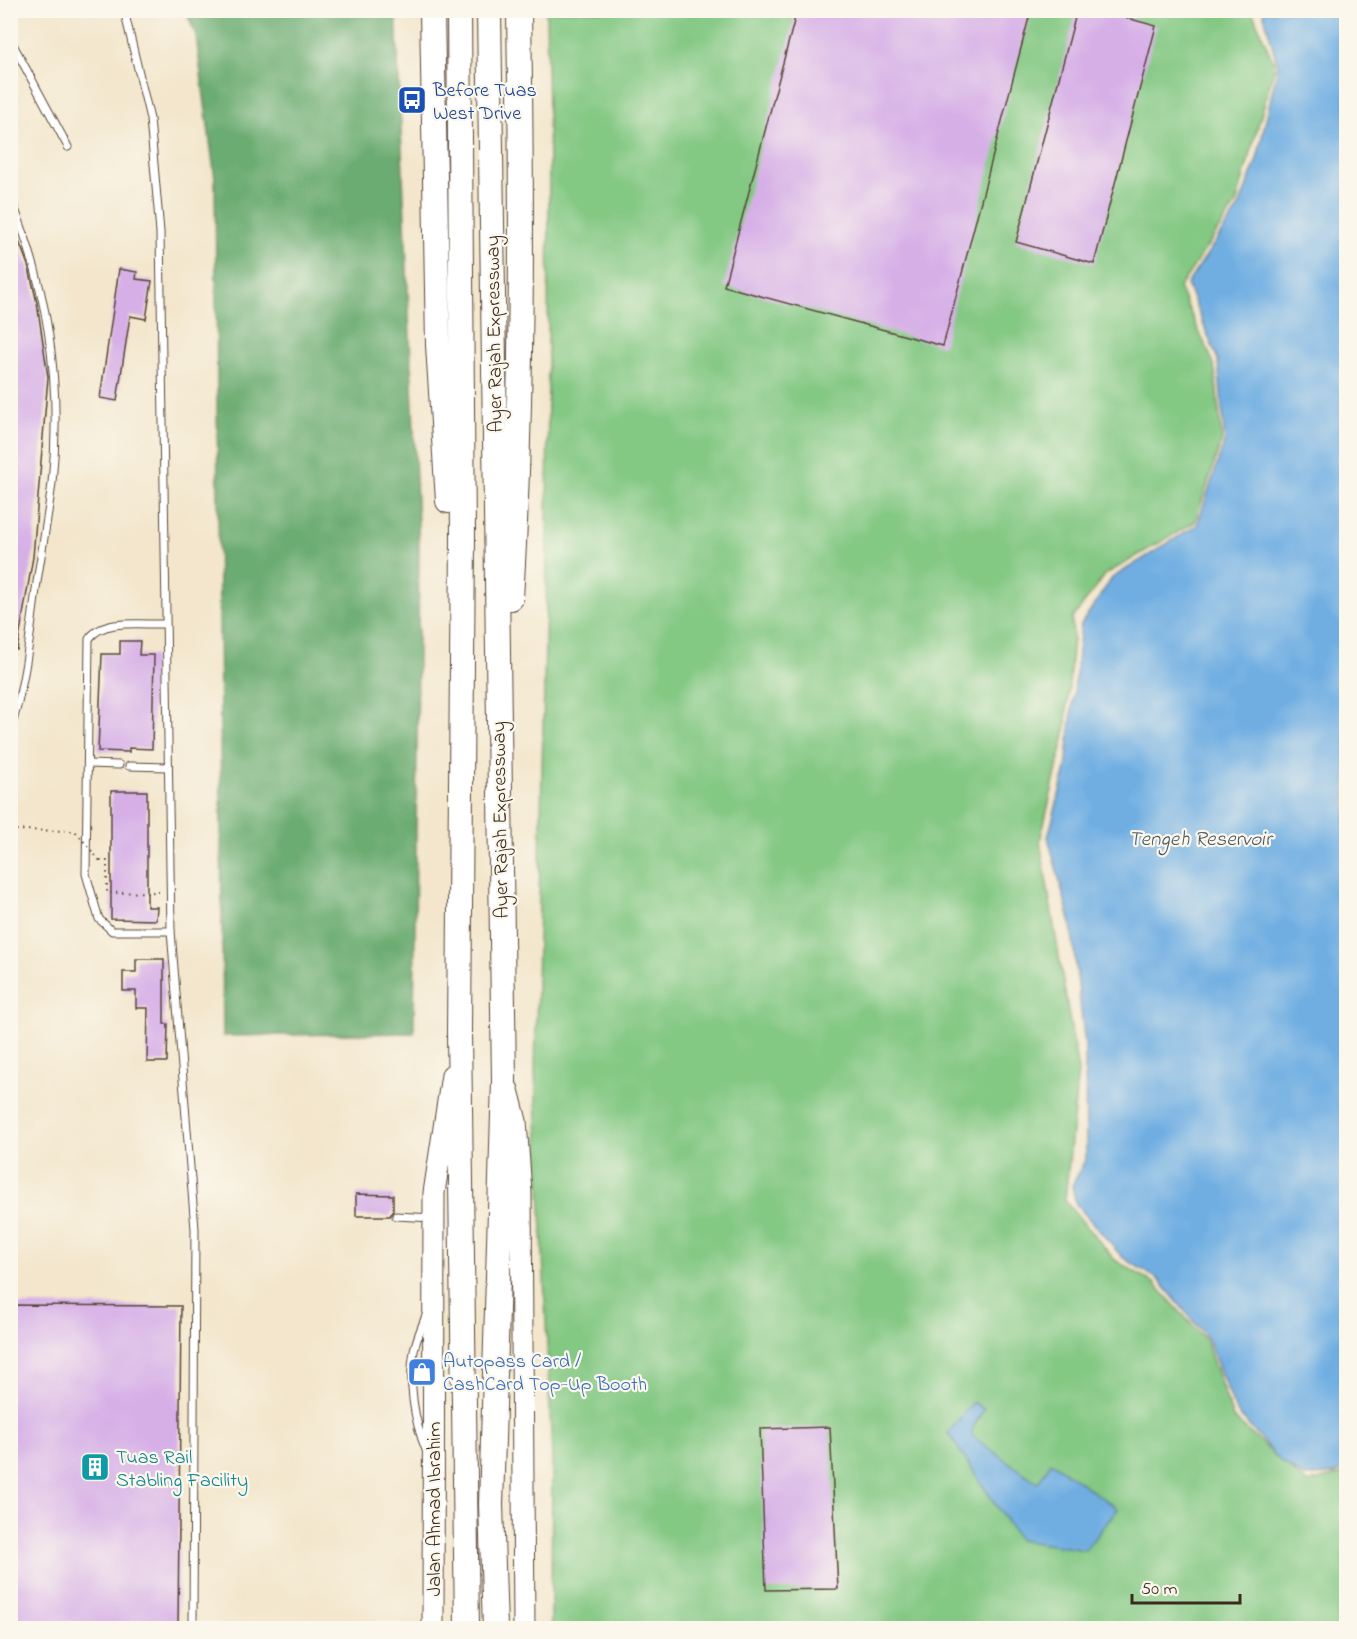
<svg xmlns="http://www.w3.org/2000/svg" width="1357" height="1639" font-family="'Indie Flower',sans-serif">
	<style>
		.green { fill: #83c883; stroke: #5f7950; stroke-width: 1.5 }
		.forest { fill: #6aac71; stroke: #526b48; stroke-width: 1.5 }
		.water { fill: #6faee2; stroke: #556c80; stroke-width: 1.5 }
		.building { fill: #d6afe7 }
		.lines { fill: none; stroke-linecap: round; stroke-linejoin: round }
		.lane-casing { stroke: #574638; stroke-width: 9 }
		.primary-casing { stroke: #574638; stroke-width: 23 }
		.highway-casing { stroke: #574638; stroke-width: 26 }
		.path { stroke: #574638; stroke-width: 2; stroke-dasharray: 1.5 4.5; stroke-linecap: butt }
		.lane { stroke: #fff; stroke-width: 7 }
		.primary { stroke: #fff; stroke-width: 21 }
		.highway { stroke: #fff; stroke-width: 24 }
		.path-bridge { stroke: #574638; stroke-width: 2; stroke-dasharray: 1.5 4.5; stroke-linecap: butt }
		.labels { text-anchor: middle; stroke-width: 4.5; stroke-linejoin: round; paint-order: stroke }
		.transit-label { font-size: 20px; fill: #164399; stroke: #fbf7ec; text-anchor: start }
		.street-label { font-size: 20px; fill: #3b2a1e; stroke: #fbf7ec }
		.shop-label { font-size: 20px; fill: #366cbe; stroke: #fbf7ec; text-anchor: start }
		.culture-label { font-size: 20px; fill: #0d838f; stroke: #fbf7ec; text-anchor: start }
		.water-label { font-size: 21px; font-style: italic; fill: #4d5863; stroke: #fbf7ec }
	</style>
	<rect width="100%" height="100%" fill="#fbf7ec"/>
	<filter id="ink" filterUnits="userSpaceOnUse"><feTurbulence type="fractalNoise" baseFrequency=".0167" numOctaves="2"/><feDisplacementMap in="SourceGraphic" scale="12" xChannelSelector="R" yChannelSelector="G"/><feConvolveMatrix kernelMatrix="1 2 1 2 8 2 1 2 1" color-interpolation-filters="sRGB"/></filter>
	<filter id="wash" filterUnits="userSpaceOnUse"><feTurbulence type="fractalNoise" baseFrequency=".008" numOctaves="4" result="noise"/><feDisplacementMap in="SourceGraphic" scale="24" xChannelSelector="R" yChannelSelector="G"/><feGaussianBlur stdDeviation="1.35" result="paint"/><feColorMatrix in="noise" values="0 0 0 0 0 0 0 0 0 0 0 0 0 0 0 0 0 1.4 0 .05"/><feComposite in="paint" operator="in"/></filter>
	<g filter="url(#wash)">
		<rect width="100%" height="100%" fill="#f3e6cc"/>
		<!-- green -->
		<path class="green" d="M546 11H1252L1275 66 1236 204 1179 288 1214 364 1222 440 1195 522 1106 574 1072 619 1073 638 1065 734 1040 841 1078 1071 1065 1201 1115 1260 1154 1283 1205 1339 1233 1418 1307 1483 1346 1473V1628H551L552 1458 535 1072 547 560 549 166Z"/>
		<!-- forest -->
		<path class="forest" d="M186 11H396L419 548 414 1033 223 1036 215 179 196 36Z"/>
		<!-- water -->
		<g class="water">
			<path d="M1263 11H1346V1468L1335 1474 1305 1477 1282 1463 1236 1411 1206 1336 1158 1279 1123 1258 1076 1204 1072 1186 1086 1158 1085 1045 1071 924 1048 837 1066 769 1081 624 1112 578 1197 525 1225 441 1218 360 1187 284 1239 207 1257 159 1278 66Z"/>
			<path d="M973 1402 984 1409 973 1428 972 1436 1038 1483 1051 1462 1118 1509 1085 1550 1019 1540 948 1433Z"/>
		</g>
		<g id="blocks">
			<!-- building -->
			<g class="building">
				<path d="M797 10H1031L943 346 724 286Z"/>
				<path d="M1077 10H1098L1156 26 1094 264 1016 242Z"/>
				<path d="M10 217 29 268 37 303 48 377 33 557 17 650 10 649Z"/>
				<path d="M119 269 137 272 136 279 152 281 146 319 130 316 117 401 100 398Z"/>
				<path d="M120 641H140L139 655H154L152 749 129 748V752L98 751 102 654H120Z"/>
				<path d="M111 791H147V907H157L156 920 111 919Z"/>
				<path d="M136 959H164V1024H168L167 1062H147L148 1008H136V991H123V972H136Z"/>
				<path d="M356 1194 393 1195V1211L390 1216H356Z"/>
				<path d="M10 1305 181 1306 178 1629H10Z"/>
				<path d="M830 1427 838 1589 766 1590 760 1429Z"/>
			</g>
		</g>
	</g>
	<g filter="url(#ink)">
		<use href="#blocks" fill-opacity="0" stroke="#574638" stroke-width="1.5"/>
		<g class="lines">
			<!-- lane casing -->
			<g class="lane-casing">
				<g id="lane">
					<path d="M124 10 150 119 160 232 171 931 195 1229 193 1628"/>
					<path d="M10 39 68 147"/>
					<path d="M10 197C48 288 62 385 52 483 48 516 42 549 37 582 31 626 25 688 10 730"/>
					<path d="M165 624C142 625 103 618 89 639L86 874 99 919 112 931H171"/>
					<path d="M88 764 119 765"/>
					<path d="M129 766 168 767"/>
					<path d="M396 1216 433 1218"/>
					<path d="M426 1450C414 1421 408 1383 414 1351 416 1339 422 1327 426 1315"/>
				</g>
			</g>
			<!-- primary casing -->
			<g class="primary-casing">
				<g id="primary">
					<path d="M508 1090 516 1121 521 1193 524 1628"/>
					<path d="M433 1628 434 1193 452 1075"/>
				</g>
			</g>
			<!-- highway casing -->
			<g class="highway-casing">
				<g id="highway">
					<path d="M432 10 438 345 448 501"/>
					<path d="M459 10 463 537 459 1032 467 1628"/>
					<path d="M489 10 504 1081 491 1505 495 1628"/>
					<path d="M511 598C523 403 522 207 519 10"/>
				</g>
			</g>
			<!-- path -->
			<path class="path" d="M100 861H107V893L159 892"/>
			<!-- lane -->
			<use href="#lane" class="lane"/>
			<!-- primary -->
			<use href="#primary" class="primary"/>
			<!-- highway -->
			<use href="#highway" class="highway"/>
			<!-- path-bridge -->
			<path class="path-bridge" d="M10 830 75 831 100 861"/>
		</g>
	</g>
	<!-- icons -->
	<defs>
		<g id="bus-square" transform="scale(1.5)"><rect x="-9" y="-9" width="18" height="18" rx="4" fill="#1a4fb4" stroke="#fbf7ec"/><path d="M-5-6H5V4H4V6H2V4H-2V6H-4V4H-5ZM-3.5-4V0h7V-4ZM-3.5 1.2v1.5H-2V1.2ZM2 1.2v1.5H3.5V1.2Z" fill="#fff"/></g>
		<g id="shop-square" transform="scale(1.5)"><rect x="-9" y="-9" width="18" height="18" rx="4" fill="#3f7fe0" stroke="#fbf7ec"/><path d="M-5-2.5h2.3a2.7 3.5 0 0 1 5.4 0H5L5.5 6h-11ZM-1.5-2.5h3a1.5 2.3 0 0 0-3 0Z" fill="#fff"/></g>
		<g id="building-square" transform="scale(1.5)"><rect x="-9" y="-9" width="18" height="18" rx="4" fill="#0f9aa8" stroke="#fbf7ec"/><path d="M-4-6H4V6H1V3H-1V6H-4ZM-2.5-4.3h1.7v1.8h-1.7ZM.8-4.3h1.7v1.8H.8ZM-2.5-1h1.7V.8h-1.7ZM.8-1h1.7V.8H.8Z" fill="#fff"/></g>
	</defs>
	<g fill-rule="evenodd">
		<use href="#bus-square" x="412" y="100"/>
		<use href="#shop-square" x="422" y="1372"/>
		<use href="#building-square" x="95" y="1467"/>
	</g>
	<g class="labels">
		<!-- transit labels -->
		<g class="transit-label">
			<text x="433" y="96">Before Tuas<tspan x="433" dy="23">West Drive</tspan></text>
		</g>
		<!-- street labels -->
		<g class="street-label">
			<text transform="translate(493 334) rotate(-91)" y="7">Ayer Rajah Expressway</text>
			<text transform="translate(499 820) rotate(-91)" y="7">Ayer Rajah Expressway</text>
			<text transform="translate(433 1509) rotate(-90)" y="7">Jalan Ahmad Ibrahim</text>
		</g>
		<!-- shop labels -->
		<g class="shop-label">
			<text x="443" y="1367">Autopass Card /<tspan x="443" dy="23">CashCard Top-Up Booth</tspan></text>
		</g>
		<!-- culture labels -->
		<g class="culture-label">
			<text x="116" y="1463">Tuas Rail<tspan x="116" dy="23">Stabling Facility</tspan></text>
		</g>
		<!-- water labels -->
		<g class="water-label">
			<text x="1200" y="845">Tengeh Reservoir</text>
		</g>
	</g>
	<!-- margin -->
	<rect width="1357" height="1639" fill="none" stroke="#fbf7ec" stroke-width="36"/>
	<!-- scale -->
	<path d="M1132 1594v9h108v-9" fill="none" stroke="#3b2a1e" stroke-width="3"/>
	<text x="1141" y="1594" font-size="18" fill="#3b2a1e" stroke="#fbf7ec" stroke-width="4.5" paint-order="stroke">50 m</text>
</svg>
